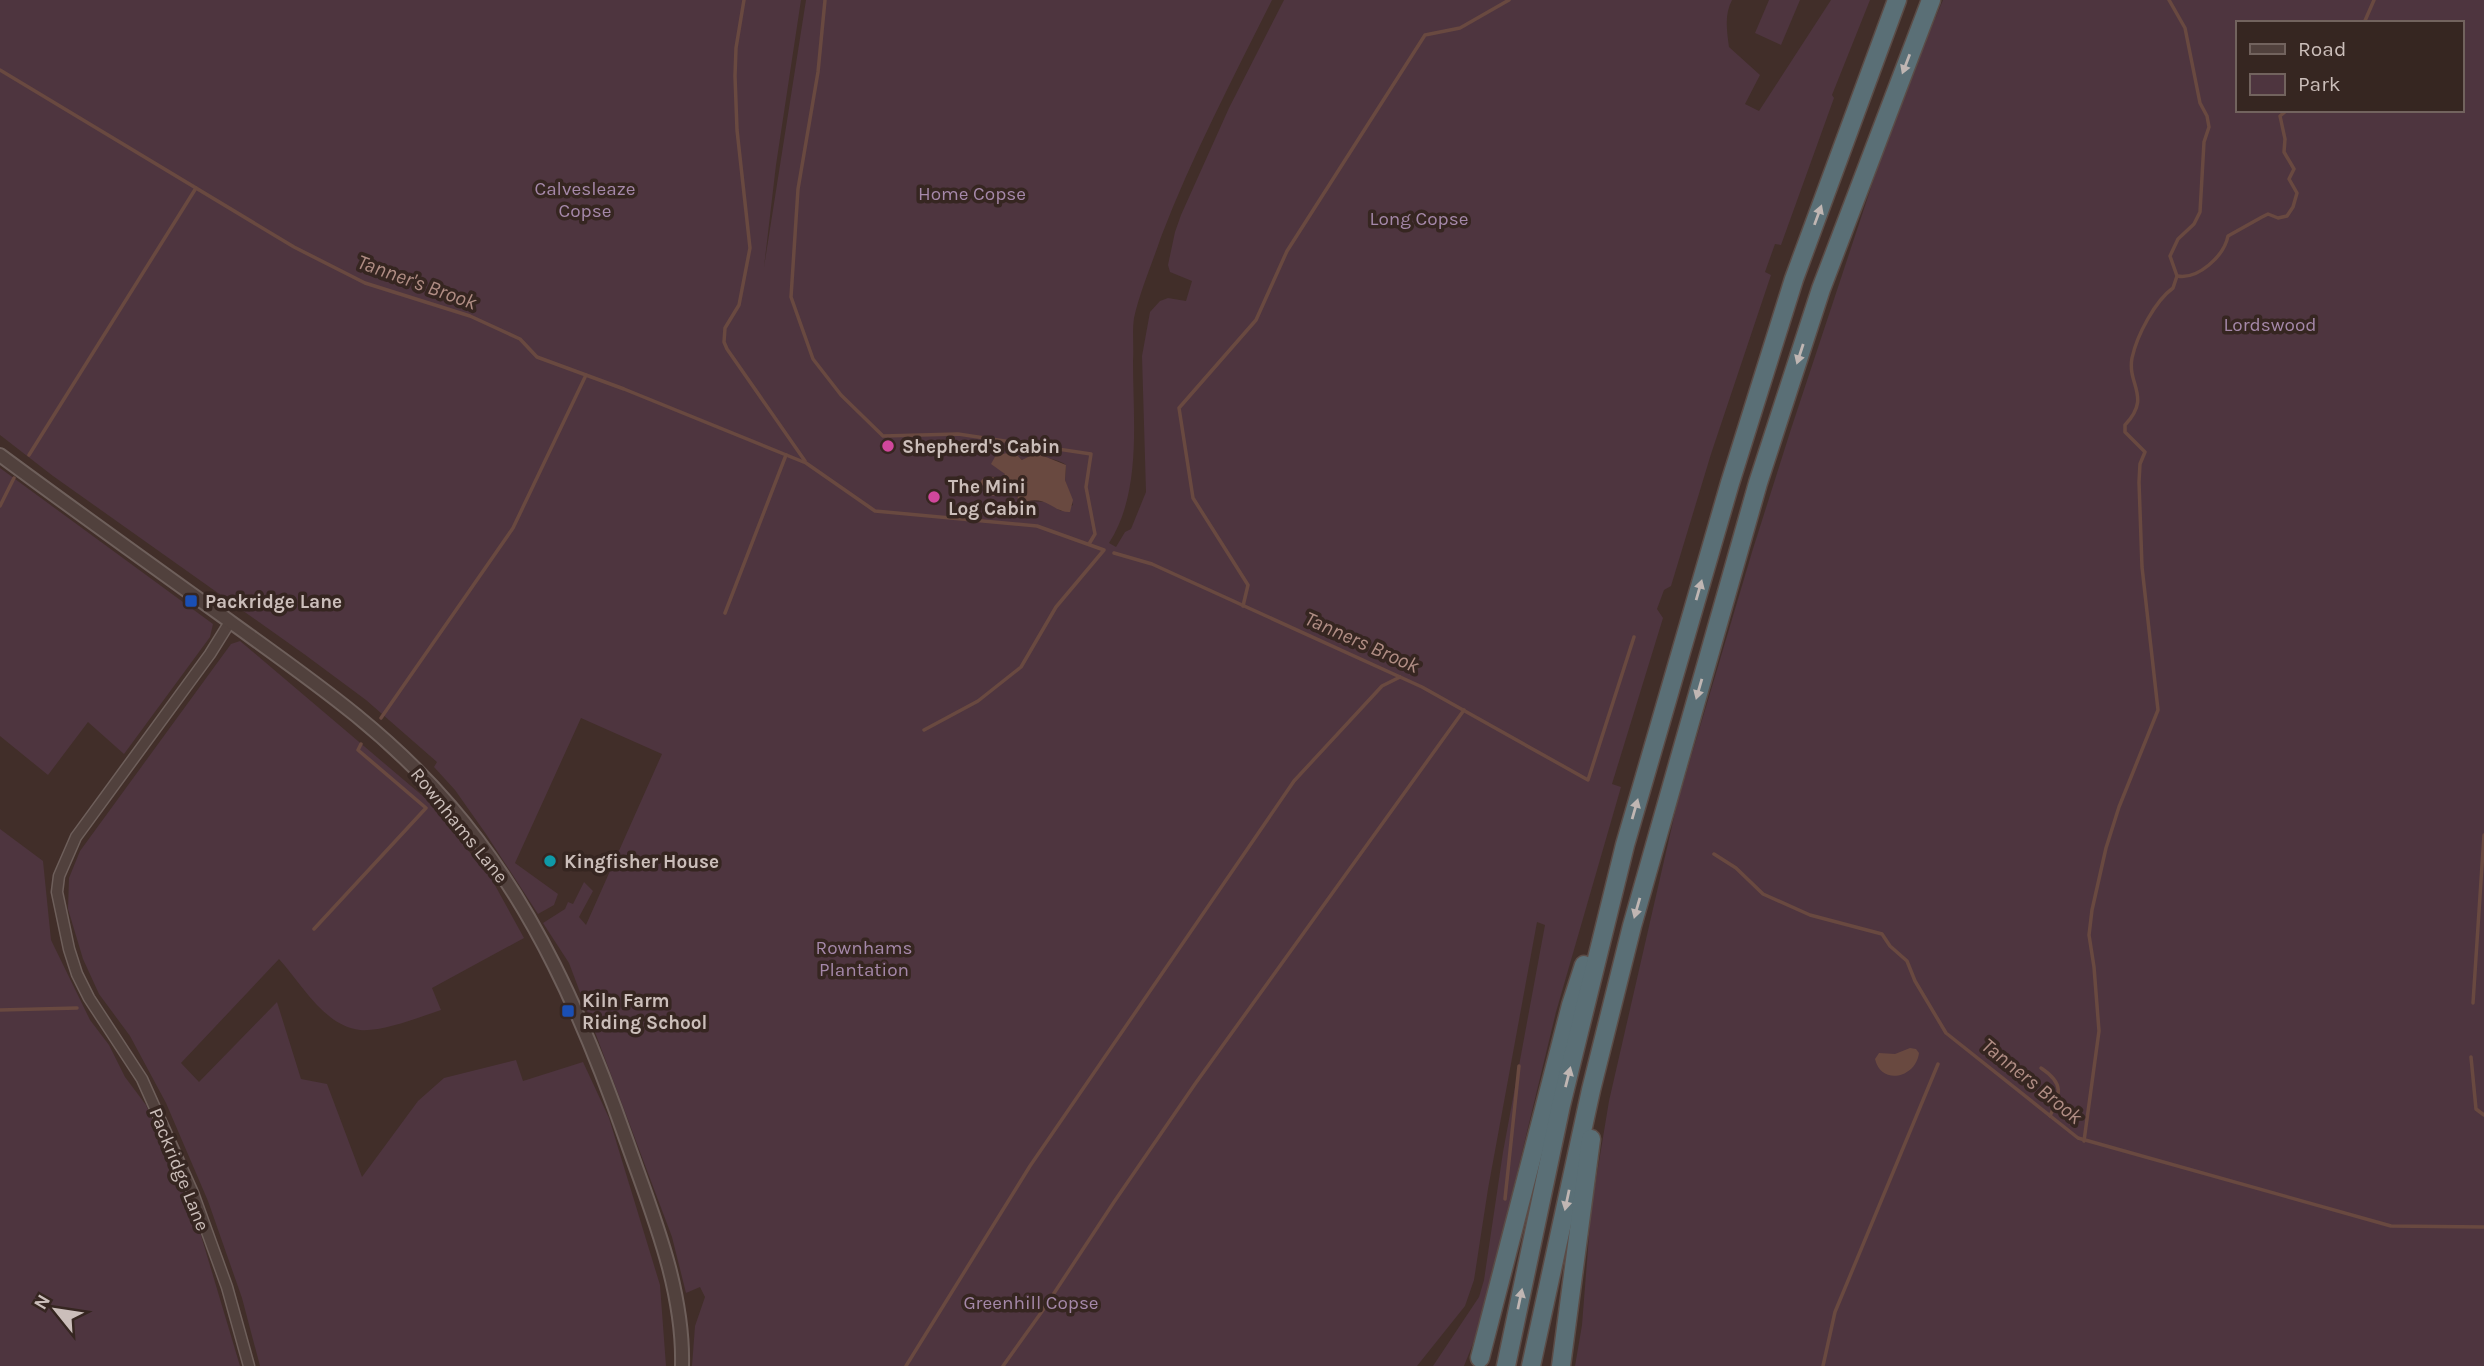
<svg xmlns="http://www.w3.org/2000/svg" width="2484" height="1366" font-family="Karla,sans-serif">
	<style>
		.green { fill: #4e353f; fill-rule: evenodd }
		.water { fill: #694940 }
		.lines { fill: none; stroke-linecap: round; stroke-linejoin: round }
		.stream { stroke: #694940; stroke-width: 3.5 }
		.minor-casing { stroke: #6e5f5b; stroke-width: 13 }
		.tertiary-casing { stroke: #6e5f5b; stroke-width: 16 }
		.motorway-casing { stroke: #5b4c47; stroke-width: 21 }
		.minor { stroke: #51413d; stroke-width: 10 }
		.tertiary { stroke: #51413d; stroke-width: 12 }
		.motorway { stroke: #5a6f76; stroke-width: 18 }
		.oneway { fill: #c0b6b3 }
		.hotel-dot { fill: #d1479c; stroke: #362621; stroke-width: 2.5 }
		.transit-dot { fill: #1a4fb4; stroke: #362621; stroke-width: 2.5 }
		.culture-dot { fill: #0f9aa8; stroke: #362621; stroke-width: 2.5 }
		.labels { text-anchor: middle; stroke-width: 7; stroke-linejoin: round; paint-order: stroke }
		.park-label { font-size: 19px; fill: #a588a9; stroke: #362621 }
		.poi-label { font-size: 19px; font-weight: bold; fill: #cbbeba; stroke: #362621; text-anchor: start }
		.street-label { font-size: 19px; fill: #cbbeba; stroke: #362621 }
		.water-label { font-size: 21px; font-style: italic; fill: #b08d84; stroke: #362621 }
	</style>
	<rect width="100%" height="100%" fill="#412e29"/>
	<!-- green -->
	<g class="green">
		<path d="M0 0H801L776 165 764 267 806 0H1272C1233 78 1192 156 1161 237 1152 264 1140 291 1134 318 1132 332 1134 347 1133 361 1133 420 1142 492 1109 543L1116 547 1125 532 1131 529 1146 492 1142 356 1150 312 1160 301 1168 298 1186 301 1192 281 1170 272 1168 265 1175 232 1181 215 1229 108 1284 0H1732C1724 15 1727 31 1729 47L1760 75 1745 104 1759 111 1831 0H1870L1832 95 1834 98 1781 245 1775 244 1765 272 1771 275 1711 454 1671 586 1664 590 1657 609 1663 618 1612 784 1621 787 1556 1012 1480 1326 1464 1366H1433L1479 1297 1484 1280 1503 1152 1545 925 1537 922 1488 1189 1474 1280 1465 1306 1417 1366H692L695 1326 705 1297 700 1287 686 1293 672 1237 569 963 543 923 565 909 568 902 573 904 584 882 593 891 579 917 586 925 662 754 581 718 515 863 558 894 554 905 538 914 486 834 455 790 434 767 437 762 366 700 304 654 53 476 0 435ZM1038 454C1047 460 1057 458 1066 465L1065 480 1073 505 1061 511 1049 502 1018 501 1017 490 1014 489 999 496 987 476 1002 478 1005 474 1001 470 1017 456 1024 461Z"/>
		<path d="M1769 0H1800L1781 45 1755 33Z"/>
		<path d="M1943 0H2484V1366H1575L1582 1325 1591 1210 1609 1101 1677 804 1752 552 1791 429 1898 106ZM2237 23H2461V110H2237Z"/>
		<path d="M0 468 213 624 210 637 124 754 88 722 48 775 0 736Z"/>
		<path d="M240 641 424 797 491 878 524 938 432 988 441 1010C420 1017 382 1032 360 1030 324 1026 301 983 279 959L181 1063 199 1082 277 1002 301 1079 327 1084 362 1177 418 1101 444 1078 516 1060 523 1081 583 1062 609 1118 660 1285 666 1366H260L242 1298 208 1201 166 1103 130 1036 99 994 83 959 68 909 69 878 80 851 231 644Z"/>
		<path d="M0 829 43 861 51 940 90 1020 109 1045 125 1077 146 1105 200 1232 240 1366H0Z"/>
	</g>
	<!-- water -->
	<g class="water">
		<path d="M1014 452 1022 460 1036 453 1066 465 1065 480 1073 500 1070 512C1053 513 1047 493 1021 503L1018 501 1017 490 1014 489 993 496 980 483C984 473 994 479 1002 478L1005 474 991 464 996 455Z"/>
		<path d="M1910 1048 1916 1049 1919 1053C1916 1078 1881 1086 1875 1059L1879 1053 1895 1054Z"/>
	</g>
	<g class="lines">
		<!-- stream -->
		<g class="stream">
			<path d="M744 0 736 48 735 76 737 130 750 248 739 305 725 328 724 342 727 349 805 461"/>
			<path d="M825 0 818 72 798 189 791 297 813 359 841 395 883 436 958 434 1091 454 1086 487 1095 534 1089 544"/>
			<path d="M2364 23 2374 0"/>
			<path d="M0 70 294 247 365 283 470 316 520 339 537 357 624 389 806 463 875 511 1037 526 1104 550 1056 607 1021 667 978 701 924 730"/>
			<path d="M2177 276C2198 280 2224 256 2228 236L2262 217 2268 214 2278 218 2287 216 2293 207 2297 193 2289 179 2294 169 2284 152 2285 139 2280 116 2287 110"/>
			<path d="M29 455 196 188"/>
			<path d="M0 506 14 478"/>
			<path d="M1114 553 1152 564 1422 687 1588 780 1634 637"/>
			<path d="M1243 606 1248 585 1193 498 1179 408 1256 320 1287 251 1425 35 1460 28 1509 0"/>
			<path d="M725 613 786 455"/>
			<path d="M381 718 513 528 586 375"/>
			<path d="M1714 854 1736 868 1763 894 1810 915 1882 934 1890 946 1907 961 1915 981 1946 1033 2078 1138 2391 1226 2484 1227"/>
			<path d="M314 929 426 808 358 750 361 744"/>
			<path d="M2473 1003 2484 835"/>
			<path d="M0 1010 77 1008"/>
			<path d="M2471 1057 2476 1109 2484 1115"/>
			<path d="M2041 1068C2065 1084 2060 1094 2050 1116"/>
			<path d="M2084 1141 2099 1031 2094 967 2089 935 2092 910 2106 848 2119 807 2158 710 2142 567 2139 482 2140 464 2145 452 2125 432V425C2152 397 2127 385 2132 358 2137 335 2155 301 2173 288L2177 276 2170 256 2178 239 2194 224 2200 212 2204 142 2209 127 2207 116 2200 103 2185 28 2169 0"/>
			<path d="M1505 1199 1519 1066"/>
			<path d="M906 1366 1030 1166 1294 781 1382 686 1400 677"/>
			<path d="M1003 1366 1043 1310 1114 1202 1195 1084 1464 710"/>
			<path d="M1823 1366 1835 1312 1938 1064"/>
		</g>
		<!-- minor casing -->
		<g class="minor-casing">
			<path id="minor" d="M230 622 210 654 76 837 59 876 57 892 69 949 77 974 89 998 142 1079 193 1193 227 1287 249 1366"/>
		</g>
		<!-- tertiary casing -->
		<g class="tertiary-casing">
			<path id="tertiary" d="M0 455C77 512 154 567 232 623 311 680 386 731 450 806 534 903 585 1022 627 1142 652 1213 684 1289 682 1366"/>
		</g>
		<!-- motorway casing -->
		<g class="motorway-casing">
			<g id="motorway">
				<path d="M1480 1358 1571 1005 1584 965"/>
				<path d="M1506 1366 1561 1105 1625 845 1730 483 1794 279 1897 0"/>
				<path d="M1531 1366 1591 1090 1632 926 1758 483 1821 289 1931 0"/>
				<path d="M1561 1366 1591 1139"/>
			</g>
		</g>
		<!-- minor -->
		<use href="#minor" class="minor"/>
		<!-- tertiary -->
		<use href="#tertiary" class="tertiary"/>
		<!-- motorway -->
		<use href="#motorway" class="motorway"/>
	</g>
	<!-- one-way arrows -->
	<defs><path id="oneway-solid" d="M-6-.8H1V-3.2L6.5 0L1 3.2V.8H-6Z" transform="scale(1.75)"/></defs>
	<g class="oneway">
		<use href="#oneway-solid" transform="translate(1906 64) rotate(111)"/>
		<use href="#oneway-solid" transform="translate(1818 215) rotate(-70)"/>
		<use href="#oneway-solid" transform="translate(1800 354) rotate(108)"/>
		<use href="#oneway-solid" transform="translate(1699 590) rotate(-74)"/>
		<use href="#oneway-solid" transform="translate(1699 689) rotate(106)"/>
		<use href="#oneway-solid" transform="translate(1635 809) rotate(-74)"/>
		<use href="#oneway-solid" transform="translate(1637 908) rotate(106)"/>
		<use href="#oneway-solid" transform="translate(1568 1077) rotate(-76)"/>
		<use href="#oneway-solid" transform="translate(1567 1200) rotate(102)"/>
		<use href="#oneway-solid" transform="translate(1520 1299) rotate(-78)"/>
	</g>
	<!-- markers -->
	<g class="hotel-dot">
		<circle cx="888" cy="446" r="7"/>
		<circle cx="934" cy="497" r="7"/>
	</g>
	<g class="transit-dot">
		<rect x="184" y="594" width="14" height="14" rx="3.5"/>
		<rect x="561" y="1004" width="14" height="14" rx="3.5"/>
	</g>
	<circle class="culture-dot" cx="550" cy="861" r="7"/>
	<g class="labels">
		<!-- park labels -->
		<g class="park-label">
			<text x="585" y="195">Calvesleaze<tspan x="585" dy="22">Copse</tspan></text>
			<text x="972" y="200">Home Copse</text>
			<text x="1419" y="225">Long Copse</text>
			<text x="2270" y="331">Lordswood</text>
			<text x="864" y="954">Rownhams<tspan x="864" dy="22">Plantation</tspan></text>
			<text x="1031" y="1309">Greenhill Copse</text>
		</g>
		<!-- poi labels -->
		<g class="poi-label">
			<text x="902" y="453">Shepherd's Cabin</text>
			<text x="948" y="493">The Mini<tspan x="948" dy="22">Log Cabin</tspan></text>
			<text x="205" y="608">Packridge Lane</text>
			<text x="564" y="868">Kingfisher House</text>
			<text x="582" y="1007">Kiln Farm<tspan x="582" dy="22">Riding School</tspan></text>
		</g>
		<!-- street labels -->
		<g class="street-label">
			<text transform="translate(460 825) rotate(51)" y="7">Rownhams Lane</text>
			<text transform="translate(180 1169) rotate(68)" y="7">Packridge Lane</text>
		</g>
		<!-- water labels -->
		<g class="water-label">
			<text transform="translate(417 282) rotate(20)" y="7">Tanner's Brook</text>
			<text transform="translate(1362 642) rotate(24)" y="7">Tanners Brook</text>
			<text transform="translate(2032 1081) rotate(39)" y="7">Tanners Brook</text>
		</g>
	</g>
	<!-- legend -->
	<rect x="2236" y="21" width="228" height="91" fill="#362621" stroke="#72635e" stroke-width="2"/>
	<rect x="2250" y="44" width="35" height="10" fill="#51413d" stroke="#72635e" stroke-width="2"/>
	<text x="2298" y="56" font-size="21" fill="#cbbeba">Road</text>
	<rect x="2250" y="74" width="35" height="21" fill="#4e353f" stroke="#72635e" stroke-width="2"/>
	<text x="2298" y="91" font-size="21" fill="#cbbeba">Park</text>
	<!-- north arrow -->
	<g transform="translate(56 1310) rotate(300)" stroke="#362621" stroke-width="5" paint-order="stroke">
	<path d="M0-5L12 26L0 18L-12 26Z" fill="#cbbeba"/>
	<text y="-10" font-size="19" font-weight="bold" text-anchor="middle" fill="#cbbeba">N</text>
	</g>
</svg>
